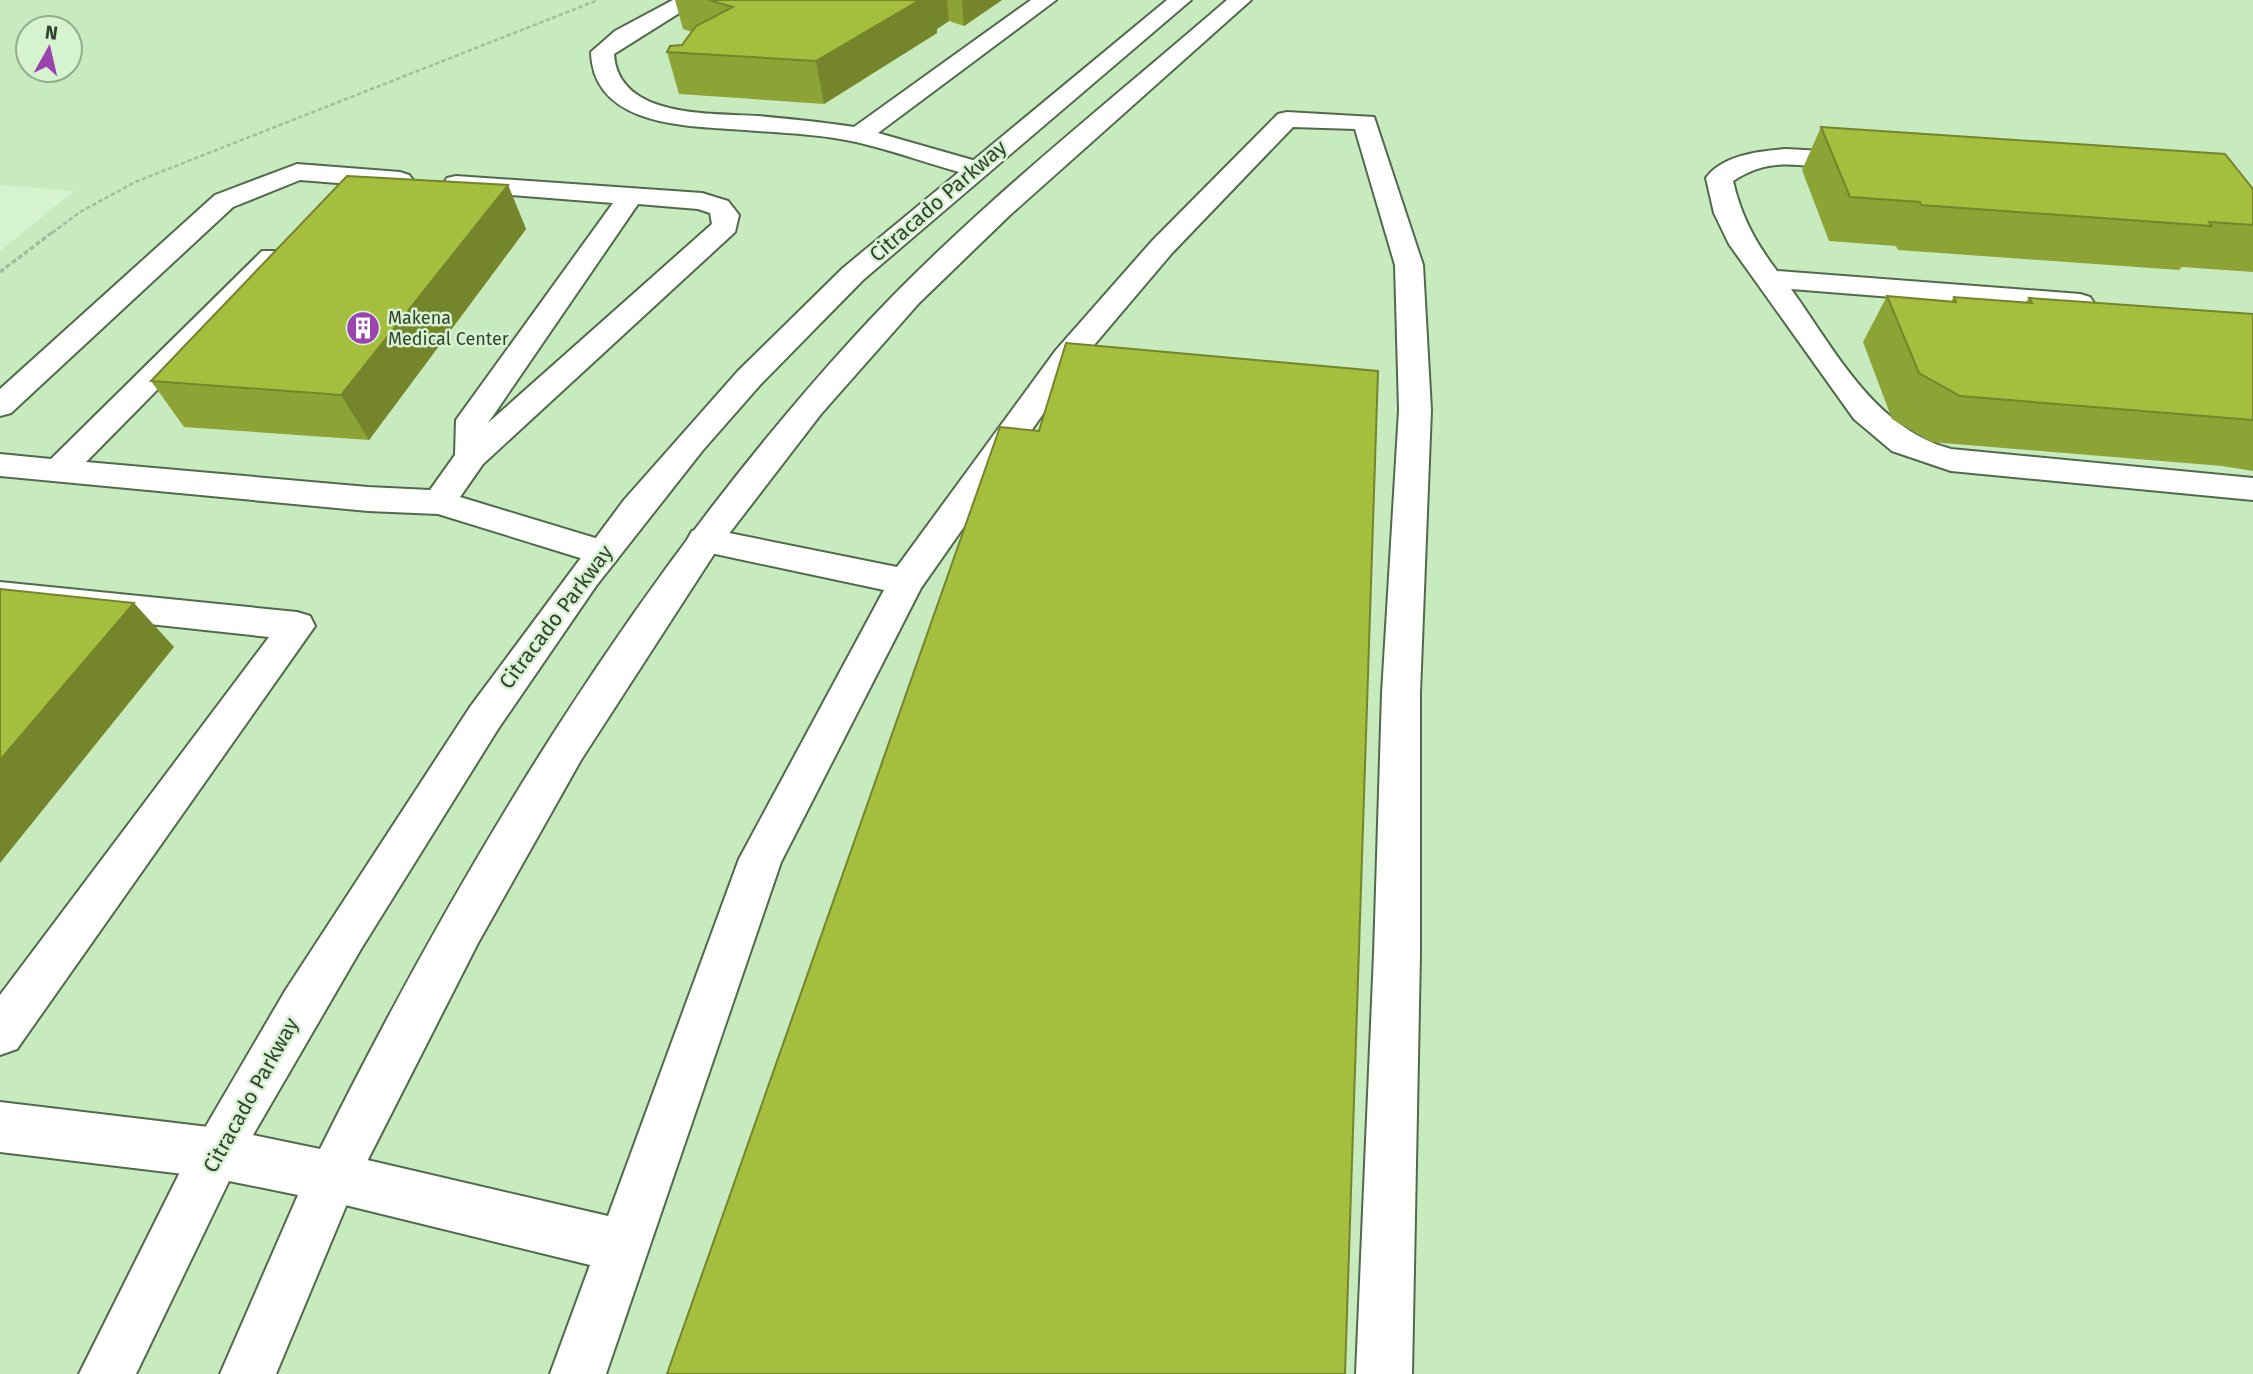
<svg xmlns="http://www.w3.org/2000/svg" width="2253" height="1374" font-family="'Fira Sans',sans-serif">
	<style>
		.built { fill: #c8eabf; fill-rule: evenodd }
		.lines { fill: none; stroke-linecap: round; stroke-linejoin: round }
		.minor-casing { stroke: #516a4b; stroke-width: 4 }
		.major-casing { stroke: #516a4b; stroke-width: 4 }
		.path-far1 { stroke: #a4bc9e; stroke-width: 2.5; stroke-dasharray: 4.5 2.5; stroke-linecap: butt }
		.path { stroke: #a4bc9e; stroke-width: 3.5; stroke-dasharray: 5 2.5; stroke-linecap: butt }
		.minor { fill: #fff; fill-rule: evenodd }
		.major { fill: #fff; fill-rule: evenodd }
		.wall { fill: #8ea335 }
		.shaded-wall { fill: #74852b }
		.building { fill: #a5be3e; stroke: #74852b; stroke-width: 2 }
		.labels { text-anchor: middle; stroke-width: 5; stroke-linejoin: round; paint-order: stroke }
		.far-poi-label { font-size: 18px; fill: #344031; stroke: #d5f3ce; text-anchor: start }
		.street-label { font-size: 21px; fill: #344031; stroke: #d5f3ce }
	</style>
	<rect width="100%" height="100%" fill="#d5f3ce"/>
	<!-- built -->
	<path class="built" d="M0 0H2253V1374H0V251L74 191 0 185ZM28 28H70V70H28Z"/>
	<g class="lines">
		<!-- minor casing -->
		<g class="minor-casing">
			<g id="minor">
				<path d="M673 0H700L614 54C618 119 712 113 758 116 790 119 822 122 854 127L1031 0H1056L878 133 983 163 987 168 983 173 974 176C934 166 896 151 856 142 820 134 782 133 745 130 691 126 593 128 591 52L615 31Z"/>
				<path d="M1287 112 1374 117 1423 265 1431 410 1420 693V954L1412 1374H1356L1374 954 1382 693 1399 410 1395 265 1355 129 1293 127 1172 253 1078 364 921 588 781 862 606 1374H550L590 1265 333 1202 315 1195 308 1177 315 1159 333 1152 608 1216 739 859 884 590 692 549 687 540 692 531 704 528 897 567 1056 350 1152 241 1278 114Z"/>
				<path d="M1786 149 1860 153 1869 156 1873 161 1869 166C1822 178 1783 147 1733 181 1741 216 1755 242 1777 271L2080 294 2090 297 2094 303 2090 309 2080 312 1791 289C1835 350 1874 428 1951 449L2253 478V500L1951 471 1892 451 1854 419 1729 244 1714 213 1706 178C1722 155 1760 151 1786 149Z"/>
				<path d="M297 164 400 172 409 175 413 180 409 185 400 188 300 180 233 207 11 413 0 416V389L215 195Z"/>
				<path d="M456 176 702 193 728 201 739 215 735 232 483 464 460 497 615 544 621 553 615 562 603 565 438 514 368 511 0 476V454L51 459 262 251H282L286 257 282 263 86 462 368 487 430 490 455 455 456 420 613 203 447 190 443 184 447 178ZM638 204 698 209 710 213 712 224 488 423Z"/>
				<path d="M0 582 297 612 310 616 315 626 17 1049 0 1055V995L269 637 0 608Z"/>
				<path d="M0 1102 217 1128 235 1135 242 1153 235 1171 217 1178 0 1152Z"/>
			</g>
		</g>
		<!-- major casing -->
		<g class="major-casing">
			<path id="major" d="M1167 0H1191L863 280 760 385 703 450 596 586 498 729 361 949 253 1135 320 1149C463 862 636 576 853 338 966 214 1100 110 1227 0H1251L1010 215 919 303 821 414 718 548 581 760 478 943 354 1187 276 1374H220L298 1195 229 1181 136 1374H79L185 1162 285 991 470 707 624 500 738 371 843 268Z"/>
		</g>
		<!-- path-far1 -->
		<path class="path-far1" d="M52 233 80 212 135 182 598 0"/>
		<!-- path -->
		<path class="path" d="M0 272 54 231"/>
		<!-- minor -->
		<use href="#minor" class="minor"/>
		<!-- major -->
		<use href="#major" class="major"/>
	</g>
	<!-- wall -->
	<g class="wall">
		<path d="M675 0H1002L964 26 949 21 937 29V33L824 104 679 94 667 52 682 45 692 32 683 29Z"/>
		<path d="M1821 127 2253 225V272L2182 267 2179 270 1898 250 1896 246 1829 241 1802 170Z"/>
		<path d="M508 185 526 229 369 440 184 427 151 381Z"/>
		<path d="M1887 296 1951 301 1954 297 2026 302 2029 298 2253 314V471L2222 466 1931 442 1892 419 1863 342Z"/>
	</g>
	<!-- shaded-wall -->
	<g class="shaded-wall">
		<path d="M920 0H947L949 21 937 29V33L824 104 816 61Z"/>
		<path d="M962 0H1002L964 26Z"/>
		<path d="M508 185 526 229 369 440 341 395Z"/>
		<path d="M134 603 174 647 0 863V760Z"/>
	</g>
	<!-- building -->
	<g class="building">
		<path d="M709 0H920L816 61 667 52 670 46 682 45 696 26 733 7Z"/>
		<path d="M1821 127 2225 154 2253 189V225L2209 222 2212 226 1921 205 1920 202 1850 197Z"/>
		<path d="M347 176 508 185 341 395 151 381Z"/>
		<path d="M1887 296 1956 302 1954 297 2032 303 2029 298 2253 314V420L1960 396 1919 373Z"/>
		<path d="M1066 343 1378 371 1345 1374H667L1000 427 1039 431Z"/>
		<path d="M0 589 134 603 0 760Z"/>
	</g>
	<!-- icons -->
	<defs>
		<g id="building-disc" transform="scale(1.75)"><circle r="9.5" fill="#9b43af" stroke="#d5f3ce"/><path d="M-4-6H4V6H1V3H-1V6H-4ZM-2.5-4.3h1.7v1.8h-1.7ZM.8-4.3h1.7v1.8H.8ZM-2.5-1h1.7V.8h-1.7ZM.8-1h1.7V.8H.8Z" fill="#fff"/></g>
	</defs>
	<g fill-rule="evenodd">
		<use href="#building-disc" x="363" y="328"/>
	</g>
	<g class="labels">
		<!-- far-poi labels -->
		<g class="far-poi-label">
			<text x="388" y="324">Makena<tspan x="388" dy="21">Medical Center</tspan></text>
		</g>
		<!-- street labels -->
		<g class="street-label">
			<text transform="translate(938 201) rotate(-41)" y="7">Citracado Parkway</text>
			<text transform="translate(556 617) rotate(-53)" y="7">Citracado Parkway</text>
			<text transform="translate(251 1095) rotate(-61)" y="7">Citracado Parkway</text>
		</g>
	</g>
	<!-- north arrow -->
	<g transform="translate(49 49) rotate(8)"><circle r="33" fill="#d5f3ce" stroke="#95ab8f" stroke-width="2"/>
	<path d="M0-5L12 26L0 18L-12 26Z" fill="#9b43af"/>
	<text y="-10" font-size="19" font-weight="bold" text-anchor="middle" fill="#344031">N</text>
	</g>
</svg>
